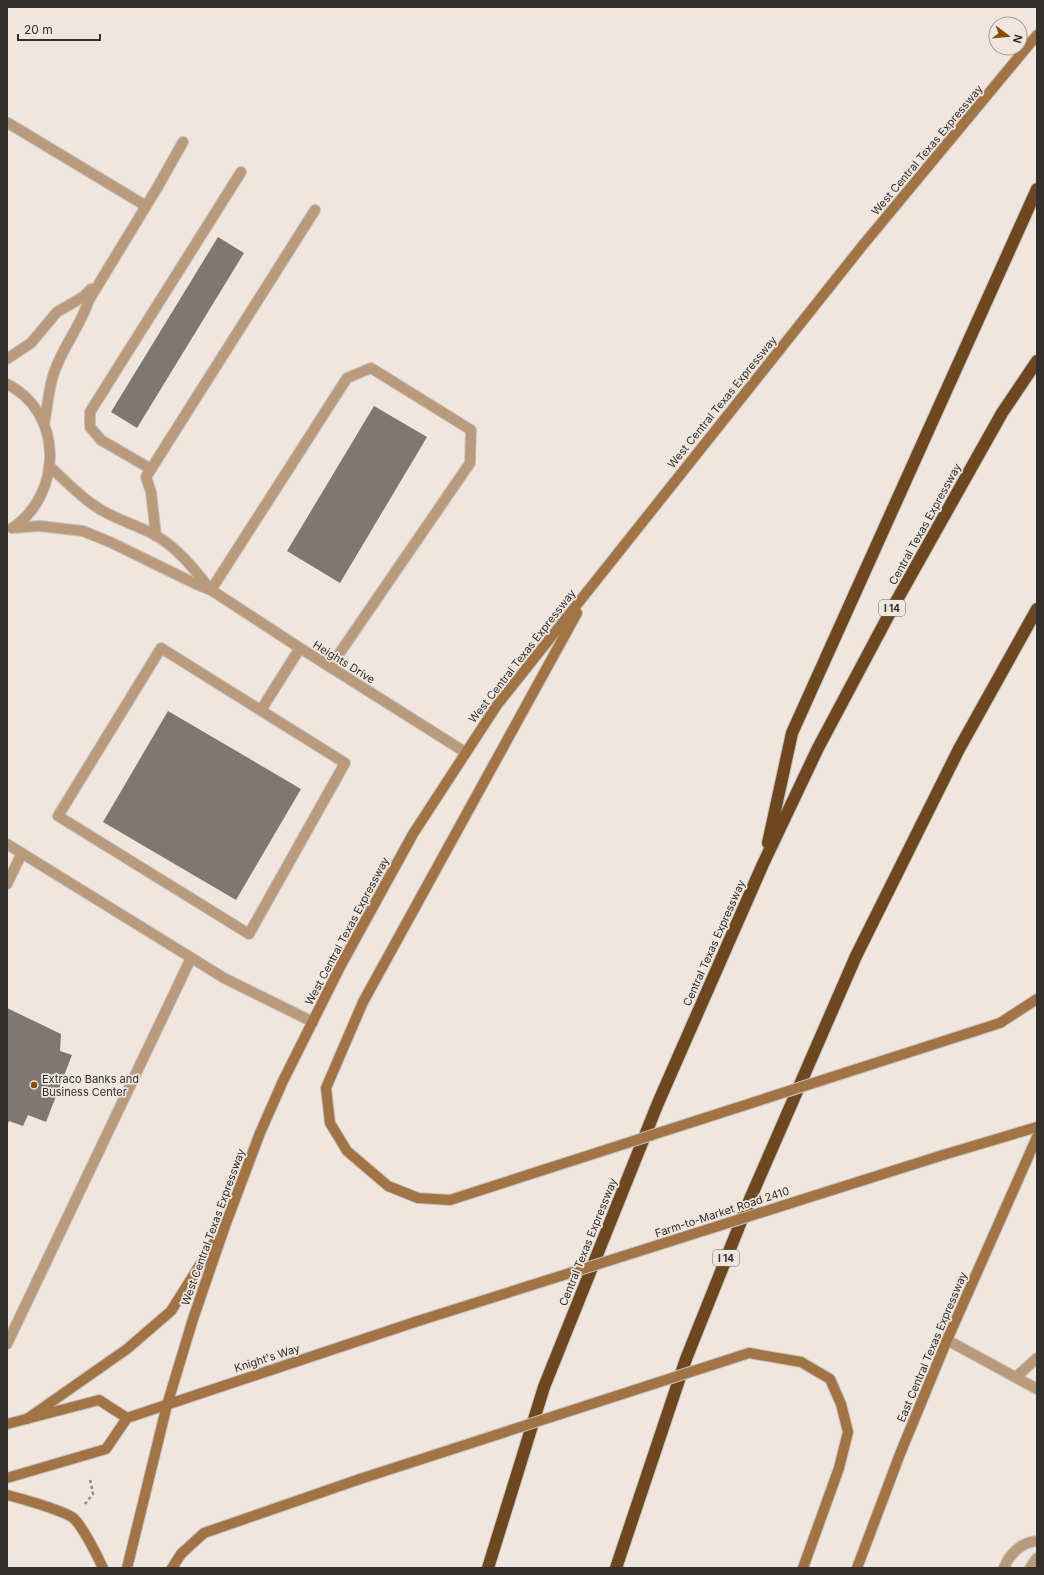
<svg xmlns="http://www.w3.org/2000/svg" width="1044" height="1575" font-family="Inter,sans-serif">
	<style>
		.building { fill: #7f7771 }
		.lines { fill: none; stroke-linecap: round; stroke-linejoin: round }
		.lane-casing { stroke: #c9c2bb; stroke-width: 12 }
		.street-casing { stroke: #c9c2bb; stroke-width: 12 }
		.secondary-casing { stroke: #c9c2bb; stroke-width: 12 }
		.highway-casing { stroke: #c9c2bb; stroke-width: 14 }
		.path { stroke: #8f8a84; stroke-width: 2.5; stroke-dasharray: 3 3; stroke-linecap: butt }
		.lane { stroke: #ba9a7c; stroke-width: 10 }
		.street { stroke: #ba9a7c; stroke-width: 10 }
		.secondary { stroke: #a17345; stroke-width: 10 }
		.highway { stroke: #6d471f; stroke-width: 12 }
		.secondary-bridge-casing { stroke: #c9c2bb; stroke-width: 12; stroke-linecap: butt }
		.secondary-bridge { stroke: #a17345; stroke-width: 10 }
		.poi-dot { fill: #884f03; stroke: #efe7df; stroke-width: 1.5 }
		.labels { text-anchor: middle; stroke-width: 3.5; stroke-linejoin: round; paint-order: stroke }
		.shield { fill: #efe7df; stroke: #6a6661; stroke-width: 1 }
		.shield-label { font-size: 10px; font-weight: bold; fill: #312e2b }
		.street-label { font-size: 11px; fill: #312e2b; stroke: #efe7df }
		.poi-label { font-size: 11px; fill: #312e2b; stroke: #efe7df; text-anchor: start }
	</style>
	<rect width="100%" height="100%" fill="#efe7df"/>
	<!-- building -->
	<g class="building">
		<path d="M218 237 244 253 137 428 111 412Z"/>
		<path d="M374 406 427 437 340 583 287 551Z"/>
		<path d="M168 711 301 789 236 900 103 822Z"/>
		<path d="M7 1008 61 1034 60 1051 72 1055 46 1122 28 1115 23 1126 9 1121 7 1126Z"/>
	</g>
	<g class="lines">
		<!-- lane casing -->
		<g class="lane-casing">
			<g id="lane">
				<path d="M8 123 146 206"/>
				<path d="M157 188 183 142"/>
				<path d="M151 469 101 440 90 427V412L241 172"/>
				<path d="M156 536 151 492 146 477 315 210"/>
				<path d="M211 590 347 378 371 368 471 430 470 463 330 667"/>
				<path d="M161 648 345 763 249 934 58 816Z"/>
				<path d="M261 710 300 648"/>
				<path d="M7 844 224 978 313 1022"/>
				<path d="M7 884 22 853"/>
				<path d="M947 1340 1037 1389"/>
				<path d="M7 1344 191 958"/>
				<path d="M1016 1377 1037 1358"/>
				<path d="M1004 1568C1009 1554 1022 1542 1037 1541"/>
				<path d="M1030 1568 1037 1558"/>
			</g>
		</g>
		<!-- street casing -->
		<g class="street-casing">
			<g id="street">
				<path d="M7 359 31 343 57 312 83 297 91 289"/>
				<path d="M7 384C63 412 63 492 14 527"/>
				<path d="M44 424C48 406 48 388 55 370 64 345 81 325 89 300L157 188"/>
				<path d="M49 466C64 479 78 495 95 506 113 519 135 524 155 535 179 549 194 569 211 590"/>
				<path d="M12 528 40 526 83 531 110 542 198 585 211 590 300 648 465 752"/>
			</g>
		</g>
		<!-- secondary casing -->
		<g class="secondary-casing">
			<g id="secondary">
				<path d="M363 1002 577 613"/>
				<path d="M1000 1023 1037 999"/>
				<path d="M943 1155 1037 1127"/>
				<path d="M749 1353 801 1362 830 1379 841 1404 848 1432 839 1468 803 1568"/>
				<path d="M27 1419 127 1349 171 1311 215 1241"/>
				<path d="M7 1424 99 1400 127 1418"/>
				<path d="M7 1478 106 1449 127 1418 415 1322"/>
				<path d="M7 1495C23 1499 58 1509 72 1517 81 1523 98 1557 103 1568"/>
				<path d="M127 1568 167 1405 193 1319 225 1226 260 1133 283 1081 341 965 413 834 497 705 863 245 1037 35"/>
				<path d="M172 1568 181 1554 204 1533 360 1479"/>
				<path d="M857 1568 900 1454 947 1340 1037 1137"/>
			</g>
		</g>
		<!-- highway casing -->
		<g class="highway-casing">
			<g id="highway">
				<path d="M768 843 792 733 1037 189"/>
				<path d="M488 1568 544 1387 658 1103 763 864 818 748 893 607 1002 413 1037 361"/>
				<path d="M616 1568 686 1359 750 1199 856 956 959 749 1037 609"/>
			</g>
		</g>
		<!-- path -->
		<path class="path" d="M85 1504 93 1494 90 1479"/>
		<!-- lane -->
		<use href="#lane" class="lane"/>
		<!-- street -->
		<use href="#street" class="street"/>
		<!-- secondary -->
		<use href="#secondary" class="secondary"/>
		<!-- highway -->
		<use href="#highway" class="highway"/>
		<!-- secondary-bridge casing -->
		<g class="secondary-bridge-casing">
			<g id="secondary-bridge">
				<path d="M363 1002 326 1088 330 1123 347 1151 388 1186 418 1198 450 1200 1000 1023"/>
				<path d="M415 1322 943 1155"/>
				<path d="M360 1479 749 1353"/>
			</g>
		</g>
		<!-- secondary-bridge -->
		<use href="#secondary-bridge" class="secondary-bridge"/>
	</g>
	<!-- markers -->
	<circle class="poi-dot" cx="34" cy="1085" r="4"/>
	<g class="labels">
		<!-- shield labels -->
		<g class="shield">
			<rect x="879" y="600" width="26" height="16" rx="3"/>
			<rect x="713" y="1250" width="26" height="16" rx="3"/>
		</g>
		<g class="shield-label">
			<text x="892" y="612">I 14</text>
			<text x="726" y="1262">I 14</text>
		</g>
		<!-- street labels -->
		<g class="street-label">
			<text transform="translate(927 150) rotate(-50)" y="4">West Central Texas Expressway</text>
			<text transform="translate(722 402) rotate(-51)" y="4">West Central Texas Expressway</text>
			<text transform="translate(925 524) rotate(-61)" y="4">Central Texas Expressway</text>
			<text transform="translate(522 656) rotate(-52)" y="4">West Central Texas Expressway</text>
			<text transform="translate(344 662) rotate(32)" y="4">Heights Drive</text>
			<text transform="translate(347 931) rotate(-62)" y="4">West Central Texas Expressway</text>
			<text transform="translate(714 943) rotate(-66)" y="4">Central Texas Expressway</text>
			<text transform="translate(722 1212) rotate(-18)" y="4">Farm-to-Market Road 2410</text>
			<text transform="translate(213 1227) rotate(-70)" y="4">West Central Texas Expressway</text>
			<text transform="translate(588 1242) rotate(-68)" y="4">Central Texas Expressway</text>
			<text transform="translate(932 1347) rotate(-67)" y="4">East Central Texas Expressway</text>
			<text transform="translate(267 1358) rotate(-18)" y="4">Knight's Way</text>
		</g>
		<!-- poi labels -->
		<g class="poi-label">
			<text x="42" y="1083">Extraco Banks and<tspan x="42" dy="13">Business Center</tspan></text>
		</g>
	</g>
	<!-- border -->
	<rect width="1044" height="1575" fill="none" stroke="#312e2b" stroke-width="16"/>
	<!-- north arrow -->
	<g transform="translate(1008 36) rotate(106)"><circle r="19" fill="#efe7df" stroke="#a39d97"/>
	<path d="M0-3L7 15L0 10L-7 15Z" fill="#884f03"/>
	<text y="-6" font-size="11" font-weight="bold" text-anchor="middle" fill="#312e2b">N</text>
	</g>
	<!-- scale -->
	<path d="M18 34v6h82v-6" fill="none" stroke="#312e2b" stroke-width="2"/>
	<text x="24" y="34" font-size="12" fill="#312e2b" stroke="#efe7df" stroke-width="3" paint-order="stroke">20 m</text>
</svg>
